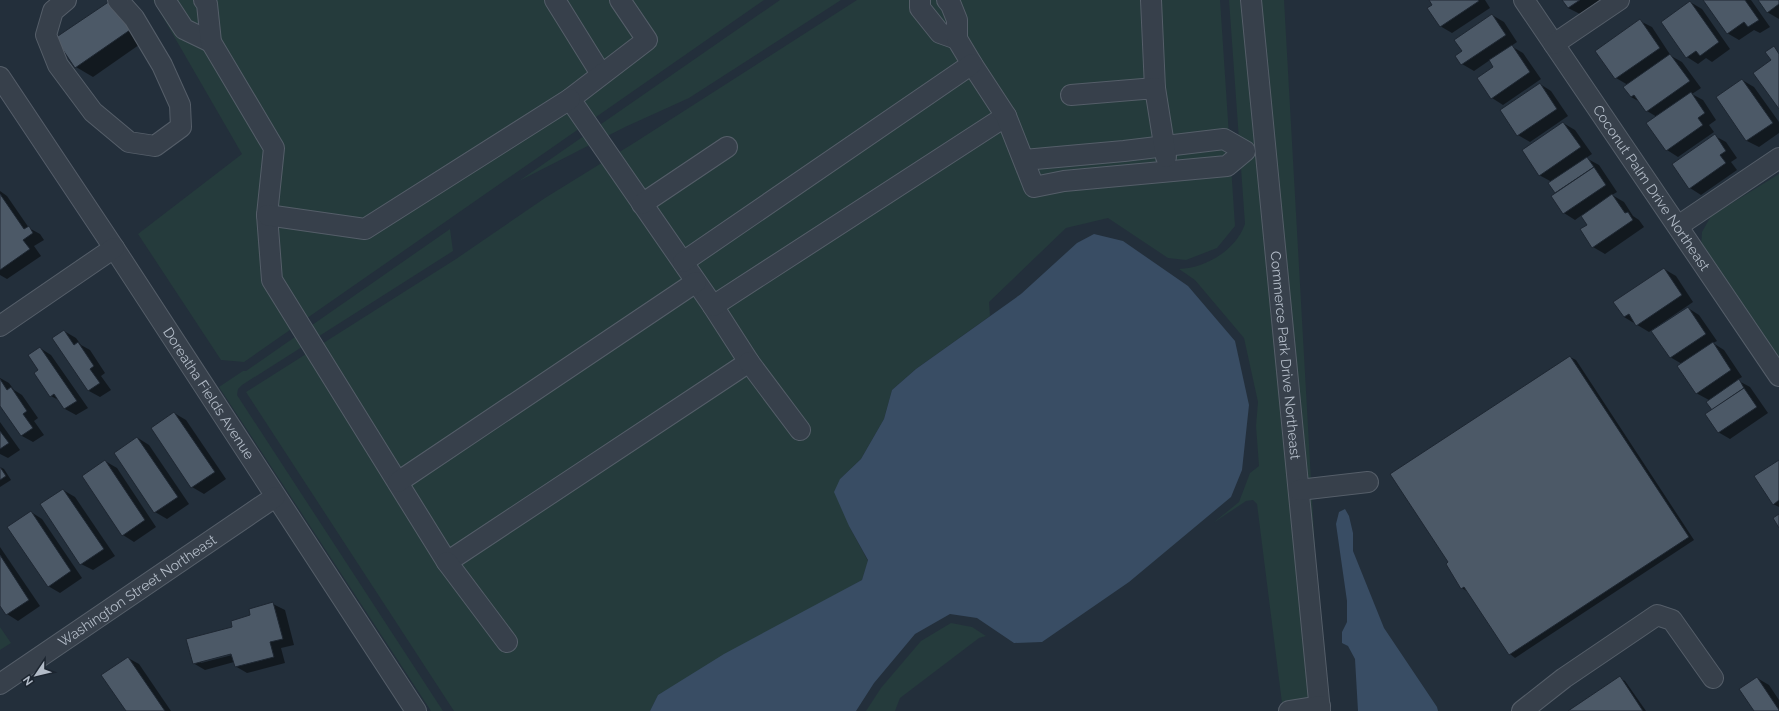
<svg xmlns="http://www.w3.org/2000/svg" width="1779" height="711" font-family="Raleway,sans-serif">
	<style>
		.green { fill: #253b3c }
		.water { fill: #394d64 }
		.shadow { fill: #0007; fill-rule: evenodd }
		.building { fill: #4c5967; stroke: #1e2732 }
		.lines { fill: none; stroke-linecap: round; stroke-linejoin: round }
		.minor-casing { stroke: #555e69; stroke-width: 22 }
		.minor { stroke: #37404b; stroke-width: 20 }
		.labels { text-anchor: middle; stroke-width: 3; stroke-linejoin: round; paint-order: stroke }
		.street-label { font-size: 14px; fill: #b2bbc7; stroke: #1c2530 }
	</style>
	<rect width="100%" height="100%" fill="#232f3b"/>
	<!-- green -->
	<g class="green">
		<path d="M153 0H764L244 362 221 360 138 234 242 154Z"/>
		<path d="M780 0H841L689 98 625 127 519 181Z"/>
		<path d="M857 0H1220L1235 226 1217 248 1186 260 1168 258 1108 218 1066 228 989 302 990 316 916 369 892 390 884 419 861 459 840 479 849 526 868 561 862 580 658 695 650 711H454L246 392 456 259 545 198 634 143Z"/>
		<path d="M1229 0H1284L1324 711H1283L1257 504 1253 500 1246 501 1213 523 1239 502 1250 473 1259 466 1256 426 1258 402 1244 338 1195 280 1179 269C1206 268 1236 250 1245 224Z"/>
		<path d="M1779 174V363L1701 247 1702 232 1711 216Z"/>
		<path d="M450 229 453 251 242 385 238 389 237 395 443 711H431L219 387 243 371H246Z"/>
		<path d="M951 623 972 627 986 636 979 638 900 698 895 711H866L881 688 921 641Z"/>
		<path d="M0 627 11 643 0 650Z"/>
	</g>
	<!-- water -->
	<g class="water">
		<path d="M1094 234 1123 241 1188 286 1235 341 1249 405 1242 470 1231 497 1129 582 1042 642 1014 643 977 618 950 614 915 634 874 683 856 711H650L658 695 724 654 862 580 868 560 849 526 834 492 840 479 861 459 884 419 892 390 916 369 1021 294 1077 243Z"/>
		<path d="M1345 509 1349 516 1353 533V551L1384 628 1437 707 1438 711H1358L1355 659 1348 646 1342 643V632L1347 622V601L1336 524 1339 512Z"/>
	</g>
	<!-- shadow -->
	<g class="shadow">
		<path d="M1430 0H1485L1490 8 1452 33 1440 26 1434 5Z"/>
		<path d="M1563 0H1600L1580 14 1568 8Z"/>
		<path d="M1704 0H1751L1770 27 1760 33 1754 30 1739 40 1727 33Z"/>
		<path d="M1759 0H1779V19L1767 12Z"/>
		<path d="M1690 2 1702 9 1730 49 1712 62 1706 58 1698 64 1687 57Z"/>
		<path d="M127 12 146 40 93 77 76 67Z"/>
		<path d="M1492 15 1504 22 1517 42 1511 46 1523 53 1541 79 1503 105 1492 98 1495 67 1490 60 1474 71 1462 64 1463 51Z"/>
		<path d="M1640 21 1652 27 1671 56 1682 62 1701 88 1692 94 1703 100 1716 120 1709 125 1714 132 1678 157 1667 150 1657 117 1647 111 1640 102 1631 97 1628 85 1616 78Z"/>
		<path d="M1742 80 1754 87 1779 122V133L1759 147 1747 141 1717 98Z"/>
		<path d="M1540 84 1551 91 1568 116 1530 142 1518 135Z"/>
		<path d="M1563 123 1575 130 1592 154 1586 158 1599 165 1617 192 1612 195 1624 202 1633 216 1639 220 1644 227 1605 254 1593 247 1588 225 1582 215 1575 220 1564 213 1556 194 1550 183 1552 182 1539 175Z"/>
		<path d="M1715 136 1726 142 1737 158 1731 162 1737 170 1701 195 1690 188Z"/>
		<path d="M0 191 7 196 29 228 40 234 44 240 34 246 41 256 7 279 0 275Z"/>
		<path d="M1664 269 1676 276 1693 302 1649 332 1624 317Z"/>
		<path d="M1688 308 1699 315 1717 341 1713 343 1724 350 1742 377 1737 380 1750 387 1768 413 1730 439 1718 432 1709 400 1696 393 1682 364 1670 357Z"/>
		<path d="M64 331 76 338 81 345 90 350 105 373 101 376 111 390 100 397 89 391 53 339Z"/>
		<path d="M40 348 51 355 88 408 76 415 65 409 60 401 51 396 39 370Z"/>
		<path d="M1570 357 1576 360 1694 540 1515 658 1510 654 1468 592 1462 588Z"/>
		<path d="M0 378 9 383 14 390 22 395 38 418 34 421 44 435 33 442 22 436 0 404Z"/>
		<path d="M174 413 186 420 226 479 204 494 192 487Z"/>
		<path d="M0 422 20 450 8 458 0 454Z"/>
		<path d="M138 438 149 445 189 504 167 519 155 512 116 453Z"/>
		<path d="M105 461 117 468 156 527 134 542 123 535Z"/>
		<path d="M1779 461V507L1773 504Z"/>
		<path d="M0 467 4 469 11 480 0 487Z"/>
		<path d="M63 490 75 497 115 556 93 570 81 564Z"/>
		<path d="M31 512 42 519 82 578 60 593 48 586Z"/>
		<path d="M0 547 40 606 18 621 7 614 0 604Z"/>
		<path d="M273 604 285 610 294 645 281 648 285 663 247 673 235 666 234 662 205 670 193 663 234 627ZM236 652V654L201 663V661Z"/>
		<path d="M128 658 139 664 171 711H127Z"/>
		<path d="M1620 678 1625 681 1646 711H1570Z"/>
		<path d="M1757 678 1769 685 1779 700V711H1755Z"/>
	</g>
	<!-- building -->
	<g class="building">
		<path d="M1429 0H1478L1479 1 1440 27 1427 8 1432 5Z"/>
		<path d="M1562 0H1580L1568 8Z"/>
		<path d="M1703 0H1745L1759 20 1748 27 1744 22 1727 34Z"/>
		<path d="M1758 0H1779V4L1767 13Z"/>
		<path d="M110 1 130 30 75 68 55 38Z"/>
		<path d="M1690 1 1719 42 1700 56 1696 51 1686 58 1661 22Z"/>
		<path d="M1492 14 1506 35 1461 65 1455 56 1462 51 1454 40Z"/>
		<path d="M1640 19 1660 48 1615 79 1595 51Z"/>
		<path d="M1512 45 1530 72 1491 99 1477 78 1493 67 1489 60Z"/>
		<path d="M1774 46 1779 54V109L1753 73 1771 60 1765 52Z"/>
		<path d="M1670 54 1690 81 1646 112 1634 95 1631 97 1623 87Z"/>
		<path d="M1742 79 1773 123 1746 141 1716 97Z"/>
		<path d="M1540 83 1557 109 1517 136 1500 110Z"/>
		<path d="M1691 92 1705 113 1698 118 1703 125 1666 151 1646 123Z"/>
		<path d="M1563 122 1581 147 1539 176 1522 150Z"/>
		<path d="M1715 134 1726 151 1720 155 1726 163 1689 189 1672 164Z"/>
		<path d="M1587 157 1594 167 1555 193 1548 183Z"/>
		<path d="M1594 167 1606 185 1563 214 1551 196Z"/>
		<path d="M0 194 24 229 29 226 33 233 23 240 30 249 0 270Z"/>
		<path d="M1612 194 1625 213 1628 212 1633 220 1592 248 1580 229 1587 225 1581 216Z"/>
		<path d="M1664 268 1682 295 1636 326 1629 314 1624 317 1613 302Z"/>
		<path d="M1688 307 1706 334 1670 358 1651 331Z"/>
		<path d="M64 330 74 345 78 342 94 366 90 369 100 383 88 391 52 338Z"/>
		<path d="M1713 342 1731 370 1696 394 1677 366Z"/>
		<path d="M40 347 77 401 64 409 54 394 50 397 34 373 38 370 28 355Z"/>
		<path d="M1570 356 1689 537 1509 655 1464 587 1461 589 1446 564 1448 562 1390 474Z"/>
		<path d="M0 379 7 390 11 387 27 411 23 414 33 428 21 436 0 406Z"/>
		<path d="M1739 379 1744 388 1712 410 1706 402Z"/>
		<path d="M1744 388 1757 407 1718 433 1705 414Z"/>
		<path d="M174 412 215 472 191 488 151 428Z"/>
		<path d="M0 431 9 443 0 449Z"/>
		<path d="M137 437 178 497 154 513 114 453Z"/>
		<path d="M105 460 145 520 122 536 82 476Z"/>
		<path d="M1779 460V500L1773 505 1754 476Z"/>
		<path d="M0 467 6 476 0 480Z"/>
		<path d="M63 489 104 549 80 565 40 504Z"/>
		<path d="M31 511 71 571 48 587 7 527Z"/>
		<path d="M1779 514V528L1773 518Z"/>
		<path d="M0 555 29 600 6 615 0 606Z"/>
		<path d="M273 602 283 639 270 642 274 657 235 667 231 654 193 664 186 639 232 627 231 621 250 615 249 609Z"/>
		<path d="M128 657 165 711H126L101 675Z"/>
		<path d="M1620 676 1643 711H1568Z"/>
		<path d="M1757 677 1779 710V711H1754L1739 689Z"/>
	</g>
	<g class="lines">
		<!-- minor casing -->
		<g class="minor-casing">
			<g id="minor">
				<path d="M66 0 53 11 46 35 58 65 93 112 129 142 155 146 181 127 180 105 162 65 134 18 118 0"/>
				<path d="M165 0 184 29 211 42"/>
				<path d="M204 0 207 4 211 42 274 148 267 215 272 280 447 562 749 362 713 306"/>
				<path d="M555 0 601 74"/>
				<path d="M620 0 647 40 570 99 713 306 1006 116"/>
				<path d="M920 0V8L940 33 957 39"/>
				<path d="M947 0 951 5 957 20V39L972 64 1006 116 1034 187 1064 181 1227 166 1245 151 1224 139 1124 151 1024 160"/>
				<path d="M1151 0 1155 88"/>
				<path id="s1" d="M1251 0 1320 711"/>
				<path id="s2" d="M1524 0 1779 376"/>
				<path d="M1554 44 1619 0"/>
				<path id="s3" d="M0 77 114 248 416 711"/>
				<path d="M1071 95 1155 88 1166 157"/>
				<path d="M642 204 727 147"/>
				<path d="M267 215 365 229 570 99"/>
				<path d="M1678 226 1779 158"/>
				<path d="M683 262 972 64"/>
				<path d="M0 326 114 248"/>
				<path d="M749 362 800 430"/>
				<path d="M398 482 696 282"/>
				<path d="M1299 490 1368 482"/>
				<path d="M447 562 507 642"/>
				<path id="s4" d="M0 684 275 497"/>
				<path d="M1289 711 1320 706"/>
				<path d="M1522 711 1564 678 1657 615 1672 620 1713 678"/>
			</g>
		</g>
		<!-- minor -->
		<use href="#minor" class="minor"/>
	</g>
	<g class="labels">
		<!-- street labels -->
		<g class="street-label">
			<text dy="5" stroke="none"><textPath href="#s2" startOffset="227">Coconut Palm Drive Northeast</textPath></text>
			<text dy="5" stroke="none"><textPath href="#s1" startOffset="357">Commerce Park Drive Northeast</textPath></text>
			<text dy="5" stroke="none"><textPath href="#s3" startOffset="379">Doreatha Fields Avenue</textPath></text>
			<text dy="5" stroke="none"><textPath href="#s4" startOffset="166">Washington Street Northeast</textPath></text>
		</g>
	</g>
	<!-- north arrow -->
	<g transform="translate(36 675) rotate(235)" stroke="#1c2530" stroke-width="3" paint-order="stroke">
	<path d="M0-3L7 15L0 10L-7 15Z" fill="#b2bbc7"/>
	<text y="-6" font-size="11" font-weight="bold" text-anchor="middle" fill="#b2bbc7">N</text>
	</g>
</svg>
